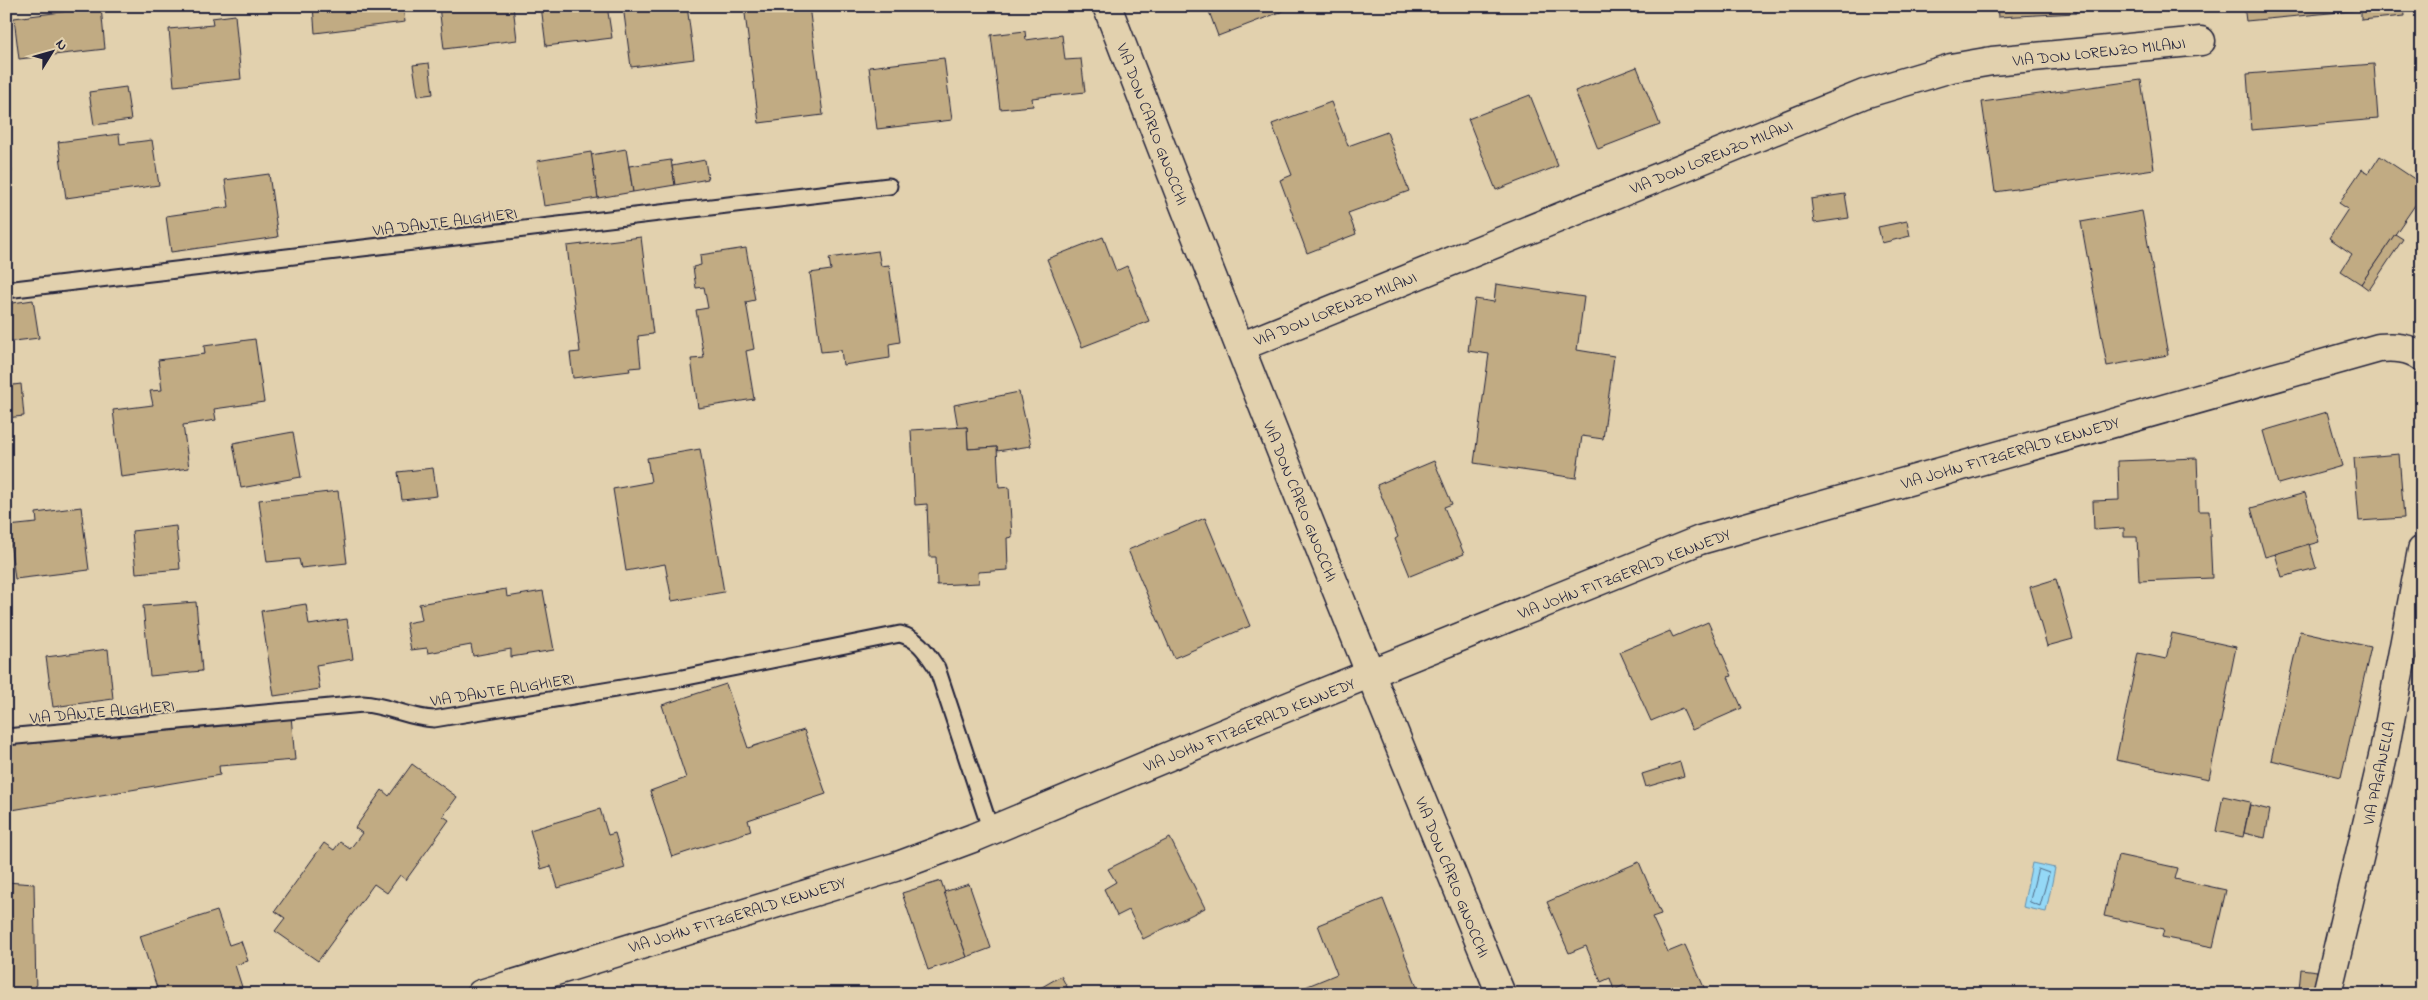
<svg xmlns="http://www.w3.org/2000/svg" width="2428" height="1000" font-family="'Indie Flower',sans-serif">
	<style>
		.water { fill: #94d8f6; stroke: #668fab }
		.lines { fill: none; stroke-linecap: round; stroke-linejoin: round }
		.shore { stroke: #506b86; stroke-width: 1 }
		.building { fill: #c1ab83; stroke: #22223b }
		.service-casing { stroke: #22223b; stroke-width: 19 }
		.minor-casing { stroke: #22223b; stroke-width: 31 }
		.service { stroke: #e2d1ae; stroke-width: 15 }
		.minor { stroke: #e2d1ae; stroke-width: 28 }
		.labels { text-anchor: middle; stroke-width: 4; stroke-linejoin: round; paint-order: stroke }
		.street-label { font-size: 16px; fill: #22223b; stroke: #e2d1ae }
	</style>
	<rect width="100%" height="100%" fill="#e2d1ae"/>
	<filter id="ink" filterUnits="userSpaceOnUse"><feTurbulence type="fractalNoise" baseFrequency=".02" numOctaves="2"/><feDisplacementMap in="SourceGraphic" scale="10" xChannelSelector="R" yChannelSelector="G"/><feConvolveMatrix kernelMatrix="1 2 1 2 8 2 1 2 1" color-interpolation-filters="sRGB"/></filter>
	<g filter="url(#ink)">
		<!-- water -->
		<path class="water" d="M2032 863 2055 868 2046 912 2023 907Z"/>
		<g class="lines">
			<!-- shore -->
			<path class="shore" d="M2038 869 2049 873 2040 906 2030 902Z"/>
		</g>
		<!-- building -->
		<g class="building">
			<path d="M313 6H403L405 22 315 33Z"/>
			<path d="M439 6H513L517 40 444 49Z"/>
			<path d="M541 6H607L612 38 546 46Z"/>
			<path d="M623 6H687L694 59 631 67Z"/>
			<path d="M744 6H809L823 115 759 123Z"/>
			<path d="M859 6H887L860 10Z"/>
			<path d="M1207 6H1296L1218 36Z"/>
			<path d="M1997 6H2081L2076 7V13L1998 17Z"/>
			<path d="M2244 6H2404L2405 16 2361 20V10L2246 21Z"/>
			<path d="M101 7 105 49 19 59 14 18Z"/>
			<path d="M235 15 241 79 174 86 169 29 213 25 212 18Z"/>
			<path d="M1025 31 1026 40 1062 35 1065 60 1081 59 1085 92 1032 98 1033 106 1000 109 991 35Z"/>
			<path d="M944 58 952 120 877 129 869 67Z"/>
			<path d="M429 63 433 94 418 96 413 65Z"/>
			<path d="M2374 64 2378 119 2251 130 2247 74Z"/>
			<path d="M1637 67 1660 125 1598 149 1575 91Z"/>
			<path d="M2141 80 2154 169 1995 192 1982 102Z"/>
			<path d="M126 87 131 120 94 125 89 92Z"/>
			<path d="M1530 95 1558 166 1496 190 1468 119Z"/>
			<path d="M1331 102 1348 146 1387 132 1409 191 1348 213 1356 234 1307 253 1280 180 1292 175 1272 124Z"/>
			<path d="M119 134 120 144 152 140 159 185 66 198 58 142Z"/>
			<path d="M6 137 12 172 6 173Z"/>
			<path d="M626 149 633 192 598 198 591 155Z"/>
			<path d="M591 152 598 198 544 206 537 161Z"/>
			<path d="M2380 156 2422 184V195L2361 284 2341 271 2352 254 2329 238 2348 209 2339 203 2362 169 2369 173Z"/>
			<path d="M671 160 675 185 633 192 629 166Z"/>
			<path d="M705 160 708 179 675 185 672 166Z"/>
			<path d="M269 174 278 237 171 252 166 216 229 207 225 180Z"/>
			<path d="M1845 194 1849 218 1814 223 1811 199Z"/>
			<path d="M2142 211 2168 355 2107 366 2081 222Z"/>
			<path d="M1907 221 1910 236 1882 243 1878 227Z"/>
			<path d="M2395 234 2403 239 2369 290 2361 284Z"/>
			<path d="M641 237 653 334 638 336 641 367 629 368 630 371 573 378 570 353 580 352 567 246Z"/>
			<path d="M1103 237 1116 271 1127 266 1149 321 1082 347 1047 259Z"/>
			<path d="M746 248 755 300 746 302 754 349 746 351 754 399 698 408 691 359 704 358 696 310 708 308 704 287 696 288 693 267 701 265 700 255Z"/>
			<path d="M878 251 881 266 889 265 900 342 889 344 890 358 843 365 841 350 821 352 810 273 831 270 829 258Z"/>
			<path d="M1496 284 1584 297 1577 350 1614 356 1603 439 1582 436 1576 478 1474 463 1489 354 1468 351 1475 299 1494 302Z"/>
			<path d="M33 300 39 338 6 342V304Z"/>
			<path d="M255 339 264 402 214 409 216 420 183 425 189 468 121 477 113 410 153 405 150 391 162 390 158 360 205 354 204 346Z"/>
			<path d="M21 384 24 416 6 418V386Z"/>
			<path d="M1019 392 1031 446 997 451V447L968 449 967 427 958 428 954 405Z"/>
			<path d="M2327 412 2342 466 2278 484 2263 431Z"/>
			<path d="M967 427 968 449 997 447 999 488 1009 487 1012 537 1007 538 1008 570 978 572 979 583 937 585 936 557H929L927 504 915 505 911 430Z"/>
			<path d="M293 432 301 477 241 488 233 443Z"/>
			<path d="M700 449 724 592 672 601 665 564 626 571 613 489 651 482 647 458Z"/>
			<path d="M2399 454 2404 518 2359 521 2354 458Z"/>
			<path d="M2197 458 2199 511H2209L2212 578 2139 581 2137 537H2124V528L2094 530 2093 501 2119 500 2118 461Z"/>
			<path d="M1434 461 1452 504 1444 507 1464 554 1410 576 1395 539 1398 537 1377 485Z"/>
			<path d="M433 468 437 496 402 500 398 472Z"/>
			<path d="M338 491 347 563 301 568 299 559 267 562 259 500Z"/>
			<path d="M2305 493 2319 542 2265 557 2251 508Z"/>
			<path d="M81 507 89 570 15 579 8 526 37 523 36 513Z"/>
			<path d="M1205 518 1250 626 1174 658 1128 550Z"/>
			<path d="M176 526 180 569 136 573 132 531Z"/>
			<path d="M2309 544 2316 568 2282 577 2275 554Z"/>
			<path d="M2056 579 2073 639 2047 646 2030 587Z"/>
			<path d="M506 589 507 597 543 591 554 650 511 657V649L473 656 471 645 428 653 427 648 411 650 406 623 422 620 419 604Z"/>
			<path d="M196 602 202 671 150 676 143 606Z"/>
			<path d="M306 604 309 625 347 619 353 659 316 665 320 689 274 696 261 611Z"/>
			<path d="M1708 622 1732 676 1728 677 1742 708 1692 730 1682 708 1651 721 1620 652 1670 631 1673 637Z"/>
			<path d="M2300 631 2371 647 2341 777 2271 760Z"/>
			<path d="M2172 633 2236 647 2209 779 2116 760 2138 653 2166 659Z"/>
			<path d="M108 649 113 699 53 707 46 657Z"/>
			<path d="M726 684 748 748 804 730 826 794 748 820 751 831 672 857 650 791 686 778 662 705Z"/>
			<path d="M291 716 295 760 219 766 220 775 6 811V741Z"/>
			<path d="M1680 762 1684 776 1646 787 1642 774Z"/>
			<path d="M412 764 457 797 443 816 449 820 406 880 400 875 387 893 374 884 318 961 275 931 285 918 275 911 324 843 334 850 340 842 350 849 362 833 355 828 382 790 389 796Z"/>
			<path d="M2223 796 2250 802 2243 837 2216 831Z"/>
			<path d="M2250 805 2270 810 2265 838 2244 833Z"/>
			<path d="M600 809 608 835 615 833 625 868 558 888 551 866 541 869 530 830Z"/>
			<path d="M1170 838 1205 908 1143 939 1129 910 1117 916 1104 889 1116 882 1108 869Z"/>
			<path d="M2118 855 2178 868 2175 879 2226 890 2213 947 2162 937 2164 929 2104 916Z"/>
			<path d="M1639 862 1661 914 1652 917 1668 952 1685 945 1707 994H1629L1625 985 1614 990 1610 978 1601 982 1586 946 1569 953 1547 902Z"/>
			<path d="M941 881 967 957 928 970 902 893Z"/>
			<path d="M6 882 34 884 36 994H6Z"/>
			<path d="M969 884 991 948 967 957 944 892Z"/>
			<path d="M1383 899 1420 994H1300L1298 990 1337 974 1318 925Z"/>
			<path d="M217 911 229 945 241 941 248 961 235 965 242 987 221 994H159L140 936Z"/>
			<path d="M2301 969 2317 971 2315 992 2299 990Z"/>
			<path d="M1061 976 1071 994H1030Z"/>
		</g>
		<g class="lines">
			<!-- service casing -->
			<g class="service-casing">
				<g id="service">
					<path d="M6 290 889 186"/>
					<path d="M6 737 363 704C387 705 409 718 434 719L682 678 900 634C919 639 926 652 937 668L991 831"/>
				</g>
			</g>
			<!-- minor casing -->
			<g class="minor-casing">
				<g id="minor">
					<path d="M1107 6C1234 337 1366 666 1501 994"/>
					<path d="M1240 347 1864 94 1951 68 1992 61 2201 41"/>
					<path d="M481 994 895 867 973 838 1270 714 1700 540 2379 348C2394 347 2409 347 2422 357"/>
					<path d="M2327 994 2384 752 2422 550"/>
				</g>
			</g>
			<!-- service -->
			<use href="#service" class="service"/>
			<!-- minor -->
			<use href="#minor" class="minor"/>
		</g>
	</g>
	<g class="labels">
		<!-- street labels -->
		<g class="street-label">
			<text transform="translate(2099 51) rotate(-6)" y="6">VIA DON LORENZO MILANI</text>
			<text transform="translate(1153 124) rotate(69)" y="6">VIA DON CARLO GNOCCHI</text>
			<text transform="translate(1711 156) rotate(-22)" y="6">VIA DON LORENZO MILANI</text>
			<text transform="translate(445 221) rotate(-7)" y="6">VIA DANTE ALIGHIERI</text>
			<text transform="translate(1335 308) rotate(-22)" y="6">VIA DON LORENZO MILANI</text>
			<text transform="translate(2010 452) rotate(-16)" y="6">VIA JOHN FITZGERALD KENNEDY</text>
			<text transform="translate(1301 501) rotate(68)" y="6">VIA DON CARLO GNOCCHI</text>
			<text transform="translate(1624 573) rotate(-21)" y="6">VIA JOHN FITZGERALD KENNEDY</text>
			<text transform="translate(502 689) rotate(-9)" y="6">VIA DANTE ALIGHIERI</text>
			<text transform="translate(102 711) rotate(-5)" y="6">VIA DANTE ALIGHIERI</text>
			<text transform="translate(1249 724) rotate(-22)" y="6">VIA JOHN FITZGERALD KENNEDY</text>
			<text transform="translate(2378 773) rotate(-78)" y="6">VIA PAGANELLA</text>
			<text transform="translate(1453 877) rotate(68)" y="6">VIA DON CARLO GNOCCHI</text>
			<text transform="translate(737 914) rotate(-17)" y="6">VIA JOHN FITZGERALD KENNEDY</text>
		</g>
	</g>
	<!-- margin -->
	<rect width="2428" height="1000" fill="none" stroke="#e2d1ae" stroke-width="25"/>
	<rect x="12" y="12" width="2403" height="975" fill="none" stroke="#22223b" stroke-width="2" filter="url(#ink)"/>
	<!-- north arrow -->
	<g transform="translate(52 52) rotate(53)" stroke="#e2d1ae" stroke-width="4" paint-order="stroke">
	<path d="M0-4L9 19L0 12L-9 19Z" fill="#22223b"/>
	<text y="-8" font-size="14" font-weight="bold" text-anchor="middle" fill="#22223b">N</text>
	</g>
</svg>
